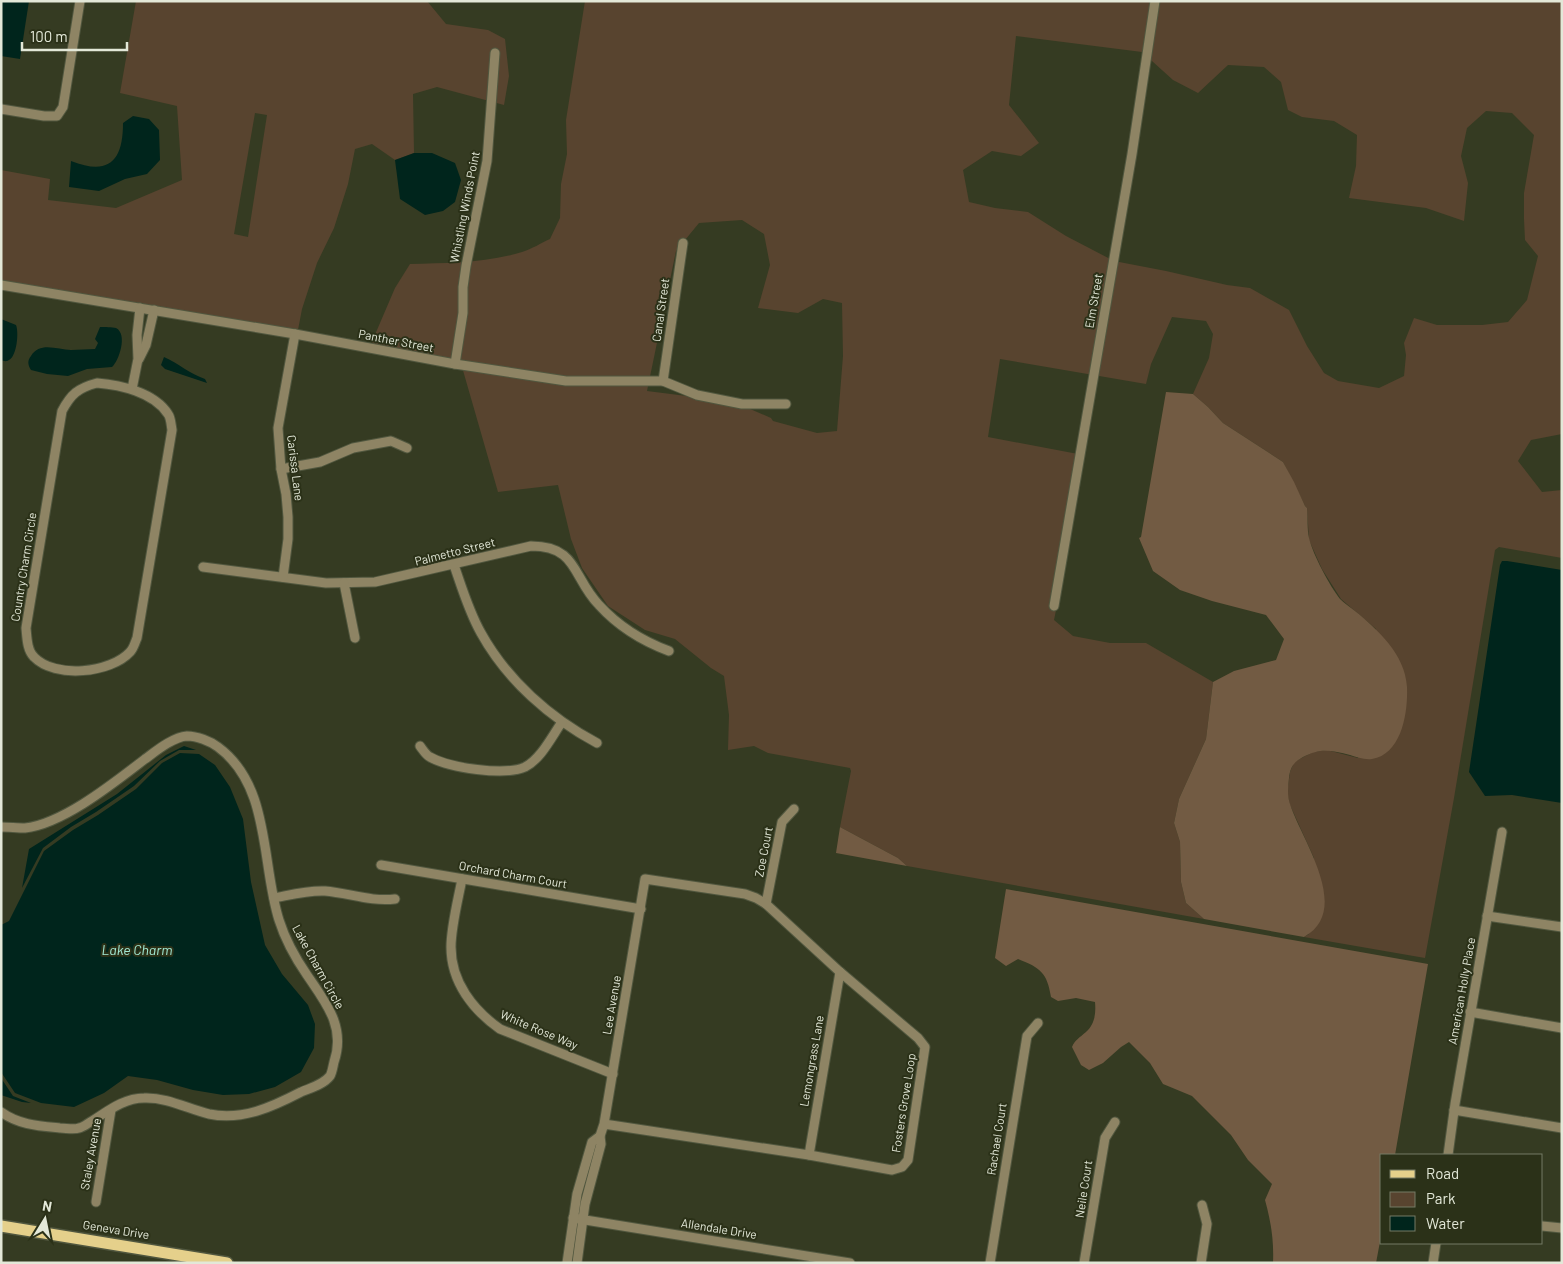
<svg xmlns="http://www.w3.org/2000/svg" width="1563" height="1264" font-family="Barlow,sans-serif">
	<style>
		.green { fill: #58442f; fill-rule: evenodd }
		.forest { fill: #725b43 }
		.water { fill: #00251c }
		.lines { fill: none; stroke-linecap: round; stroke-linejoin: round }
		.minor-casing { stroke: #51573f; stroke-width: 11 }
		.major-casing { stroke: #51573f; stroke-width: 14 }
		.minor { stroke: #8e8464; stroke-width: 9 }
		.major { stroke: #e5d08b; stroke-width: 11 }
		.labels { text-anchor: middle; stroke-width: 4; stroke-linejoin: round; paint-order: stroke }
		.street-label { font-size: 12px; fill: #e3e8d8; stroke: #2b3118 }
		.water-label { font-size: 14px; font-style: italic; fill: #a2e9d4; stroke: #2b3118 }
	</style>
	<rect width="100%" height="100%" fill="#353b22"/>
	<!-- green -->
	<g class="green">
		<path d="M136 1H427L446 24 488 30 505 39 509 76 504 105 437 87 413 94 414 153 395 160 372 144 355 149 348 184 334 228 317 263 302 309 298 330 1 281V170L50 179 48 200 116 208 182 180 177 106 120 93ZM255 113 267 115 248 237 234 234Z"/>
		<path d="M585 1H1562V434L1531 440 1518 461 1542 492 1562 490V558L1499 547 1495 550 1454 798 1425 958 1304 937 1309 934 1314 858 1290 805 1287 794 1290 772 1294 762 1313 752 1327 750 1358 758 1376 629 1341 599 1322 569 1309 540 1307 508 1305 506 1283 462 1223 423 1208 407 1193 394 1209 358 1213 334 1206 321 1172 317 1151 364 1146 384 1000 359 988 437 1078 454 1063 576 1054 620 1073 636 1110 643H1146L1213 682 1206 739 1179 799 1174 823 1180 842 1181 882 1186 903 1204 919 907 866 898 858 840 827 851 771 850 768 768 753 754 746 728 750 729 715 724 676 711 668 675 639 645 630 608 606 582 568 571 539 558 485 498 492 460 360 371 344 395 288 410 264C447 263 486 263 522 252 532 249 541 243 550 239L560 218 561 184 567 154 566 120ZM1016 36 1142 52 1173 80 1198 93 1228 65 1264 67 1281 82 1288 110 1302 117 1334 121 1357 135 1356 166 1349 198 1426 208 1464 221 1468 183 1461 156 1467 128 1486 111 1512 113 1534 135 1524 193V219L1525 240 1538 256 1527 300 1508 322 1482 325H1437L1414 318 1404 343 1406 355 1404 376 1379 388 1338 381 1324 373 1307 346 1289 310 1250 288 1227 285 1166 271 1114 261 1066 236 1028 212 995 208 969 202 963 170 992 151 1021 156 1039 143 1009 105ZM742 220 764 234 770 265 758 308 798 313 823 299 842 303 843 356 837 431 817 433 773 421 771 418 734 402 647 391 676 251 699 223Z"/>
	</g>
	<!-- forest -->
	<g class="forest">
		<path d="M1166 392 1193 394 1208 407 1223 423 1283 462 1294 482 1305 506 1307 508C1308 518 1307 529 1309 538 1313 555 1330 586 1340 599 1344 603 1350 607 1355 611 1378 630 1405 654 1407 687 1408 712 1402 754 1372 759 1364 760 1357 757 1350 755 1331 750 1320 748 1303 757 1294 762 1290 767 1289 778 1288 787 1287 795 1290 804 1301 839 1353 910 1304 937L1204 919 1186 903 1181 882 1180 842 1174 823 1179 799 1206 739 1213 682 1234 671 1276 660 1284 639 1266 615 1212 601 1180 590 1153 571 1139 538 1141 537Z"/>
		<path d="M840 827 898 858 907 866 836 853Z"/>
		<path d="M1006 889 1428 964 1395 1155H1382V1231L1376 1263H1273C1274 1240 1271 1222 1265 1200L1272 1184 1248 1160 1231 1135 1192 1096 1163 1084 1150 1063 1129 1042 1121 1047 1103 1063 1089 1070 1081 1065 1072 1047C1075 1040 1079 1038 1086 1032 1095 1024 1096 1013 1095 1002L1076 998 1058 1001 1051 997C1047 973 1041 968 1018 959L1006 966 995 958Z"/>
	</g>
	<!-- water -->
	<g class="water">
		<path d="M1 1H29L20 59 1 56Z"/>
		<path d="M133 116 149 119 159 130 160 160 147 174 125 179 99 191 69 187 71 161C109 176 123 161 123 123Z"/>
		<path d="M414 153H432L455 163 461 180 455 202 443 211 425 215 400 199 395 160Z"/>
		<path d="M1 319 16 325C19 332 17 356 9 360 6 362 4 361 1 360Z"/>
		<path d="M100 327C105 327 112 327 116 328 128 334 119 361 112 367L87 369 68 376 47 374 31 370C28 365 27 361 31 356 40 341 58 350 71 350 79 350 87 349 95 349L98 343 95 339Z"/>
		<path d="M164 357C178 363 190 374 205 379L207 383 165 369 161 365Z"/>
		<path d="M1502 561H1507L1562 570V803L1512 795 1485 796 1469 772 1500 565Z"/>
		<path d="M184 746 196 750H179L160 761 134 786 96 812 71 827 43 848 22 888 29 849 117 794 166 755Z"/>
		<path d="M180 753 199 754 215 765 230 787 243 819 251 882 265 945 282 974 308 1005 315 1024 314 1048 301 1072 275 1087 249 1094 223 1095 193 1090 157 1080 128 1076 104 1093 74 1107 41 1103 15 1093 1 1072V925L9 921 44 851 73 830 98 815 136 789 162 763Z"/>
		<path d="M1 1078 13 1096 31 1103 22 1102 1 1095Z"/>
	</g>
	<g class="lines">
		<!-- minor casing -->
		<g class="minor-casing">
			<g id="minor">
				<path d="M1 109 44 116H57L63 107 80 1"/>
				<path d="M1 285 295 334 455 364 566 381H663L697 395 742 404H786"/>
				<path d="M139 359 146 345 154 310"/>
				<path d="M455 364 463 313V287L466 266 487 161 495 53"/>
				<path d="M663 381 683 243"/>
				<path d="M97 383C120 385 154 392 168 414 171 418 171 425 172 430L137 638C135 642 134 648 130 652 111 673 55 679 34 657 27 650 27 638 26 628L62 411C71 394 78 388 97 383Z"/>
				<path d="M132 389 138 359 137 335 140 308"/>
				<path d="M281 469 320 462 353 448 391 441 407 448"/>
				<path d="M454 565C462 588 469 612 481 633 507 680 550 718 597 743"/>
				<path d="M203 567 326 583 375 582 531 546C578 546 572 577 599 605 619 627 642 641 669 651"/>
				<path d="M283 577 288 539V517L286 494 281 469 278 428 295 334"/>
				<path d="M344 583 355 638"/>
				<path d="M1054 606 1132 154 1155 1"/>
				<path d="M420 746C423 750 426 755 430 757 449 768 505 776 525 767 541 759 552 736 562 722"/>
				<path d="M1 827C9 827 17 828 25 828 63 824 115 782 145 759 156 751 173 737 187 736 197 736 210 741 218 747 271 786 261 863 279 920 285 939 296 959 307 975 326 1003 346 1027 334 1062 333 1066 332 1073 330 1076 323 1085 310 1088 301 1092 272 1107 242 1121 209 1114 188 1109 167 1097 144 1098 124 1098 108 1111 92 1121 88 1123 84 1127 79 1128 74 1130 66 1128 60 1128 39 1126 19 1125 1 1112"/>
				<path d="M381 865 641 909"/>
				<path d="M462 879C458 900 451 927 451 947 451 982 473 1010 500 1029L613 1074"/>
				<path d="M274 898C290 895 308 890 325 891 349 893 371 902 395 899"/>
				<path d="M766 904 782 822 794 809"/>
				<path d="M1487 916 1562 927"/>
				<path d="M1470 1012 1562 1028"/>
				<path d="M1454 1110 1562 1128"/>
				<path d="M809 1155 840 972"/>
				<path d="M1448 1155 1455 1104 1502 832"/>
				<path d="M96 1202 111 1110"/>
				<path d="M573 1218 850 1263"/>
				<path d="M1542 1226 1562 1228"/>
				<path d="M567 1263 577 1194 592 1142 600 1136"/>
				<path d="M577 1263 585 1204 601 1144 600 1136 604 1124 645 879 745 894 756 898 766 904 840 972 918 1038 925 1047 908 1160 902 1167 892 1170 809 1155 604 1124"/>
				<path d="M990 1263 1027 1036 1038 1023"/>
				<path d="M1084 1263 1105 1138 1115 1122"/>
				<path d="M1201 1263 1207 1224 1202 1205"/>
				<path d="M1433 1263 1436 1243"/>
			</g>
		</g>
		<!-- major casing -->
		<g class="major-casing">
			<path id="major" d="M1 1226 227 1263"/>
		</g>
		<!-- minor -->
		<use href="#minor" class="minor"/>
		<!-- major -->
		<use href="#major" class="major"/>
	</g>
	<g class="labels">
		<!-- street labels -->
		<g class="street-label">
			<text transform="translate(465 207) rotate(-79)" y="4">Whistling Winds Point</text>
			<text transform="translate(1094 301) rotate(-80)" y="4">Elm Street</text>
			<text transform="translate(661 310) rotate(-82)" y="4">Canal Street</text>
			<text transform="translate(396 341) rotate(11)" y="4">Panther Street</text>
			<text transform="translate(295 468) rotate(83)" y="4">Carissa Lane</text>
			<text transform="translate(455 552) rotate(-14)" y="4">Palmetto Street</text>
			<text transform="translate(24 567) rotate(-81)" y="4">Country Charm Circle</text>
			<text transform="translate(764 852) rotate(-79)" y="4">Zoe Court</text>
			<text transform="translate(513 875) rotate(10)" y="4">Orchard Charm Court</text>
			<text transform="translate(318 967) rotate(61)" y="4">Lake Charm Circle</text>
			<text transform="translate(1462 991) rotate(-80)" y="4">American Holly Place</text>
			<text transform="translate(612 1005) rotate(-80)" y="4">Lee Avenue</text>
			<text transform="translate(539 1030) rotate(23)" y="4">White Rose Way</text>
			<text transform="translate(812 1061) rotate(-80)" y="4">Lemongrass Lane</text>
			<text transform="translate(904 1103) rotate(-81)" y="4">Fosters Grove Loop</text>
			<text transform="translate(997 1139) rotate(-81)" y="4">Rachael Court</text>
			<text transform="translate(91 1154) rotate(-80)" y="4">Staley Avenue</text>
			<text transform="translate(1084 1189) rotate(-81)" y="4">Neile Court</text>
			<text transform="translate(719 1229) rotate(9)" y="4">Allendale Drive</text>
			<text transform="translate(116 1230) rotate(9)" y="4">Geneva Drive</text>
		</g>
		<!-- water labels -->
		<g class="water-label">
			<text x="137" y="955">Lake Charm</text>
		</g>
	</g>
	<!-- border -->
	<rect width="1563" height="1264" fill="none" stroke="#e3e8d8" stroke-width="5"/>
	<!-- legend -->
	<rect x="1380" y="1154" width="162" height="90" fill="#2b3118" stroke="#757a65"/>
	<rect x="1390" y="1170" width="25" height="8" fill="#e5d08b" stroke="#757a65"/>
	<text x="1426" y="1179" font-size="15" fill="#e3e8d8">Road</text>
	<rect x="1390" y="1192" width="25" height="15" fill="#58442f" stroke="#757a65"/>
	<text x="1426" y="1204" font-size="15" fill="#e3e8d8">Park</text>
	<rect x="1390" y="1216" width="25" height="15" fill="#00251c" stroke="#757a65"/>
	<text x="1426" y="1229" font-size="15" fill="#e3e8d8">Water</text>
	<!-- north arrow -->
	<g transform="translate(45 1219) rotate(10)" stroke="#2b3118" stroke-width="4" paint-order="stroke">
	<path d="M0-4L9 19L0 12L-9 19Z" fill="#e3e8d8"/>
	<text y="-8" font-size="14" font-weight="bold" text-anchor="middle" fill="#e3e8d8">N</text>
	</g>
	<!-- scale -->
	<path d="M22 42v8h105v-8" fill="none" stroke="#e3e8d8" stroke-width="2.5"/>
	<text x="30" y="42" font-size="15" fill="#e3e8d8" stroke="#2b3118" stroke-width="4" paint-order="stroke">100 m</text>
</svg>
